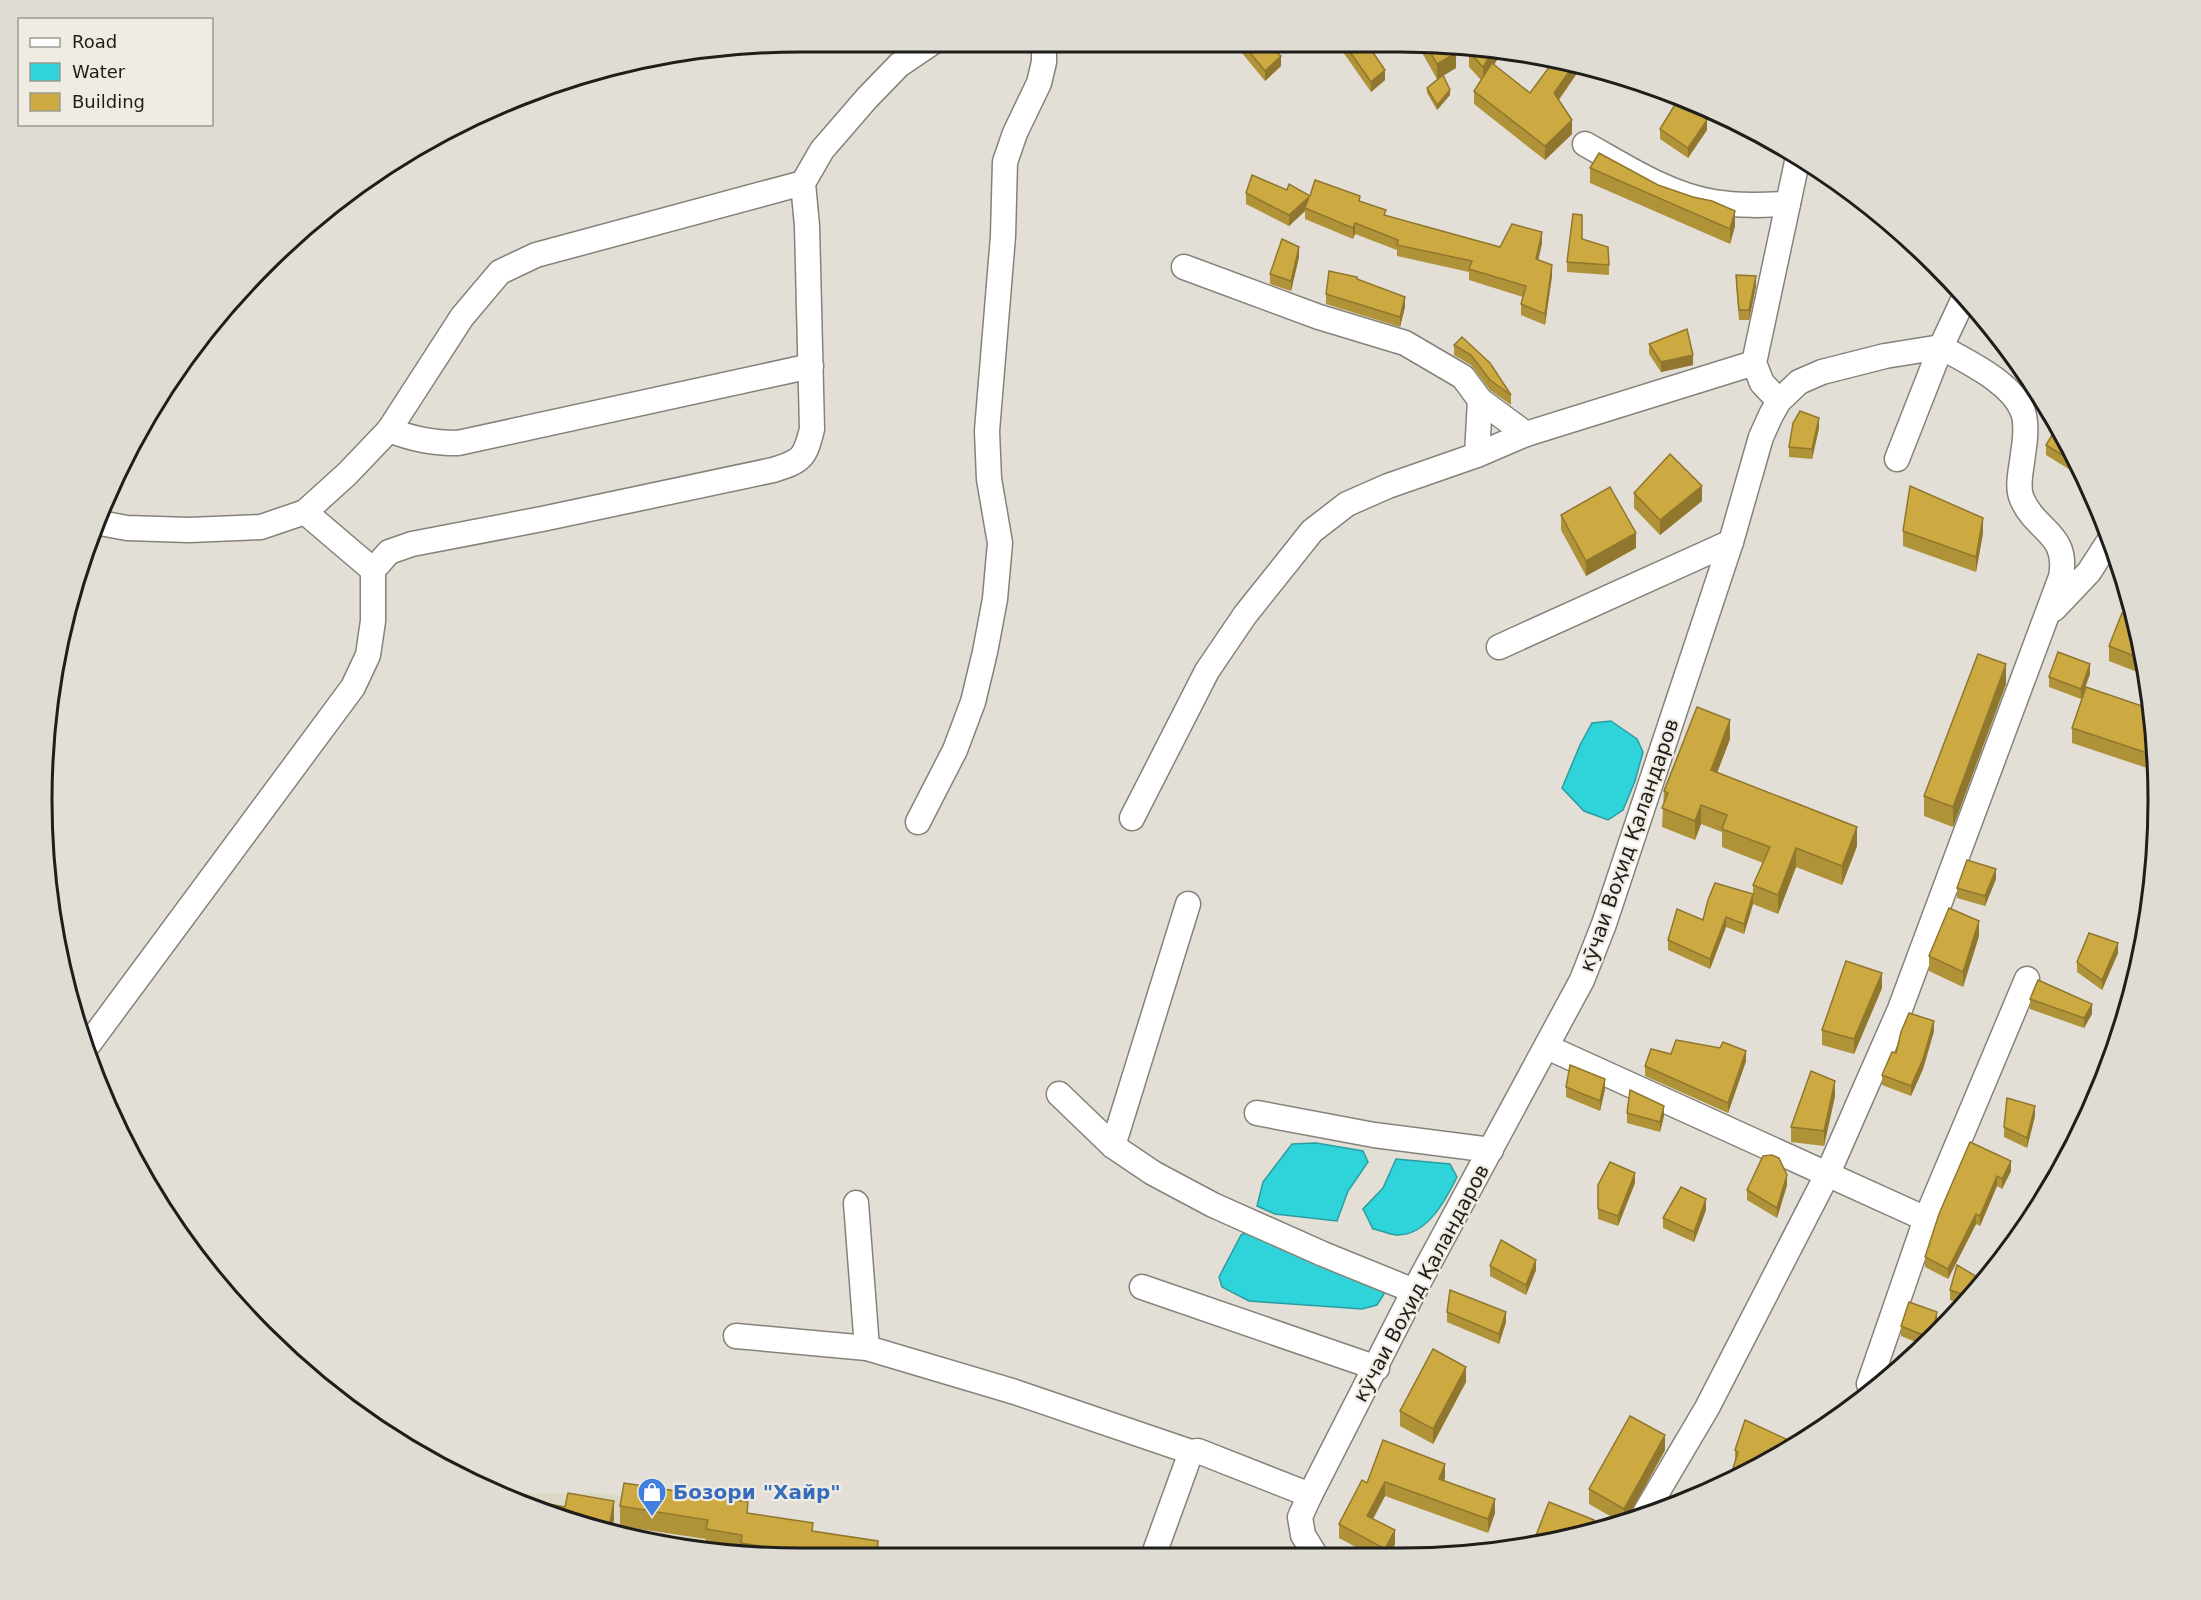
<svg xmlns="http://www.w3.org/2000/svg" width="2201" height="1600" font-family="'DejaVu Sans',sans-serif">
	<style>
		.built { fill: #ddd7c6 }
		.water { fill: #2ed4d9; stroke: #2a9da0; stroke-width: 1.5 }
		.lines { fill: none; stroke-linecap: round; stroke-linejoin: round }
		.minor-casing { stroke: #85827a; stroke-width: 27 }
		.minor { stroke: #fff; stroke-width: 24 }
		.wall { fill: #b09238 }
		.shaded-wall { fill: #90772e }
		.building { fill: #cdaa41; stroke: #90772e; stroke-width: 1.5 }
		.labels { text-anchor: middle; stroke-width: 4.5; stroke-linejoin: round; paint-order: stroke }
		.street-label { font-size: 20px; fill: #1f1e1a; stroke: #f0ece3 }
		.shop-label { font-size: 20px; font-weight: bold; fill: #366cbe; stroke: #f0ece3; text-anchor: start }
		.rim { fill: none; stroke: #1f1e1a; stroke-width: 3 }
	</style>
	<rect width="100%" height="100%" fill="#e3dfd6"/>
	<!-- built -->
	<path class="built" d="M596 1493 674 1503 907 1555 750 1556 603 1532 503 1494Z"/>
	<!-- water -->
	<g class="water">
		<path d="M1611 721 1637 739 1643 752 1635 781 1623 810 1608 820 1584 811 1562 788 1580 745 1592 723Z"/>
		<path d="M1316 1143 1363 1151 1368 1162 1348 1191 1337 1221 1275 1214 1257 1206 1263 1182 1292 1144Z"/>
		<path d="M1396 1159 1450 1164 1457 1177C1445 1201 1427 1236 1396 1235 1388 1234 1380 1230 1373 1229L1363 1209 1383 1188Z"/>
		<path d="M1253 1228 1380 1283 1384 1294 1377 1305 1362 1309 1249 1301 1222 1287 1219 1277 1241 1235Z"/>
	</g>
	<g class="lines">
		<!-- minor casing -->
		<g class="minor-casing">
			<g id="minor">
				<path d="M1585 144C1625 166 1668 195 1714 202 1739 206 1764 205 1788 204"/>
				<path d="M1184 267 1319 317 1405 343 1463 377 1480 400 1477 455"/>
				<path d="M1480 400 1526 434"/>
				<path d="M1779 401 1762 383 1754 363 1798 157"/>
				<path d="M389 430C413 439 432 443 458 443L811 366"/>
				<path d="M1897 459 1941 347 1964 298"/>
				<path d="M305 512 373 570"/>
				<path d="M100 523 127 528 189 530 261 527 305 512 347 474 389 430 462 317 500 272 536 255 803 183"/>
				<path d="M2054 609 2089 572 2109 541"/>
				<path d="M1499 647 1731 542"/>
				<path d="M1132 818 1207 671 1245 615 1312 531 1347 504 1388 486 1477 455 1526 434 1754 363"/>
				<path d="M918 822 955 750 973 702 985 652 995 599 1000 543 989 479 987 431 1003 236 1005 162 1015 133 1039 83 1044 62V42"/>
				<path d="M88 1045 353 687 368 655 373 621V570L389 552 412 544 542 519 773 470C802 461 805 458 812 429L807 226 803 183 822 150 867 98 899 65 933 42"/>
				<path d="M1547 1047 1926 1219"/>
				<path d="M1059 1094 1113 1146 1153 1173 1213 1205 1323 1254 1414 1291"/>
				<path d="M1257 1113 1374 1135 1491 1150"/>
				<path d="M1113 1146 1188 904"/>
				<path d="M856 1203 867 1348"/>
				<path d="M1142 1287 1377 1368"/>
				<path d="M736 1336 867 1348 1015 1392 1191 1452 1198 1451 1310 1495"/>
				<path d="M1869 1384 1926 1219 2027 979"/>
				<path d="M1645 1513 1707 1408 1828 1173 1900 1009 2061 577C2069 533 2036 532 2022 499 2016 486 2022 467 2023 454 2025 442 2027 424 2023 412 2012 382 1967 362 1941 347"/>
				<path d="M1314 1553 1303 1535 1300 1517 1310 1495 1414 1291 1582 980 1604 924 1731 542 1761 437 1771 415 1779 401 1799 382 1822 372 1885 356 1941 347"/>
				<path d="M1154 1554 1191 1452"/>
			</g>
		</g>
		<!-- minor -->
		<use href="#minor" class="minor"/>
	</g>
	<!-- wall -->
	<g class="wall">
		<path d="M1336 42H1366L1385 80 1371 92Z"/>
		<path d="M1242 43 1281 66 1265 81 1242 53Z"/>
		<path d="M1417 44 1453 49 1456 68 1443 76 1450 95 1437 110 1427 93V88L1440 77 1437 79Z"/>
		<path d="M1469 52 1500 55 1494 65 1530 93 1553 62 1582 66 1559 100 1572 134 1545 160 1474 104V91L1481 80 1469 67Z"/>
		<path d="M1660 129 1707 130 1688 158 1660 139Z"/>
		<path d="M1590 168 1735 226 1730 244 1590 183Z"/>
		<path d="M1287 190 1310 196 1360 201 1386 216 1500 247 1542 243 1538 260 1552 276 1545 325 1521 315V304L1523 297 1469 280V272L1397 256V250L1355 234 1353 239 1305 219V211L1289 226 1246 204V193Z"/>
		<path d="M1582 239 1609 265V275L1567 272V262Z"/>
		<path d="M1299 257 1291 291 1270 284V274Z"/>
		<path d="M1736 275 1756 286 1749 320H1739L1736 285Z"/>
		<path d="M1357 279 1405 307 1400 327 1326 304V294Z"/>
		<path d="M1462 337 1511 395V405L1490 390 1471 365 1454 355V345Z"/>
		<path d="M1649 344 1693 365 1661 372 1649 354Z"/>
		<path d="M1819 428 1812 459 1789 457V447Z"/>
		<path d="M2046 445 2081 464 2083 471 2080 476 2046 455Z"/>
		<path d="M1634 493 1702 501 1660 535 1634 508Z"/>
		<path d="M1561 515 1636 548 1586 576 1561 530Z"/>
		<path d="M1903 531 1983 533 1976 572 1903 546Z"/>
		<path d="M2135 618 2145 675 2109 661V646Z"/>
		<path d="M2090 674 2081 699 2049 687V677Z"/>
		<path d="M2006 684 1953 827 1924 816V796Z"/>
		<path d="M2151 709 2147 768 2072 743V728Z"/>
		<path d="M1730 739 1717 772 1857 846 1842 885 1796 867 1778 914 1753 904 1744 934 1726 927 1710 969 1668 950V940L1703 920 1753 894V885L1763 863 1722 847V832L1701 824 1695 840 1662 827 1664 791Z"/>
		<path d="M1996 879 1985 906 1957 898V888Z"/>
		<path d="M1979 936 1963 987 1929 971V956Z"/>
		<path d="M2118 953 2102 990 2077 972V962Z"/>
		<path d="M1882 988 1854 1054 1822 1045V1030Z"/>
		<path d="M2030 999 2092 1014 2084 1028 2030 1009Z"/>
		<path d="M1934 1031 1923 1069 1911 1096 1882 1085V1075L1896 1053Z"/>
		<path d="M1671 1054 1746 1061 1728 1113 1645 1076V1066Z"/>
		<path d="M1566 1087 1605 1089 1600 1111 1566 1097Z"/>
		<path d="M1835 1096 1824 1146 1791 1142V1127Z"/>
		<path d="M1627 1113 1664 1116 1660 1132 1627 1123Z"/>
		<path d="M2035 1116 2027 1148 2004 1137V1127Z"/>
		<path d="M1970 1142 2011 1171 2002 1189 1997 1186 1980 1226 1976 1224 1948 1279 1925 1267V1257Z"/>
		<path d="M1635 1183 1618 1226 1598 1219V1185Z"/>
		<path d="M1787 1185 1777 1218 1747 1200V1190Z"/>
		<path d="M1706 1210 1694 1242 1663 1228V1218Z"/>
		<path d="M1490 1266 1536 1270 1526 1295 1490 1276Z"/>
		<path d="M1984 1281 1971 1300 1965 1305 1950 1300V1290Z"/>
		<path d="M1447 1312 1506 1322 1499 1344 1447 1322Z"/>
		<path d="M1937 1322 1935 1334 1923 1345 1901 1336V1326Z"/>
		<path d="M1466 1382 1433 1444 1400 1426V1411Z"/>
		<path d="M1786 1446 1736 1460H1735V1450Z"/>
		<path d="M1665 1450 1628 1517 1617 1520 1589 1504V1489Z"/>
		<path d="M1445 1478 1444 1481 1495 1513 1488 1533 1385 1496 1373 1519 1395 1544 1391 1552H1365L1339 1538V1524L1367 1483Z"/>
		<path d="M620 1506 748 1513 813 1531 878 1552 898 1555 750 1556 706 1549V1539L620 1526Z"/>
	</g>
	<!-- shaded-wall -->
	<g class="shaded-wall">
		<path d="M1456 53V68L1437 79V64Z"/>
		<path d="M1491 54 1500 55 1483 82V67Z"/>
		<path d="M1281 56V66L1265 81V71Z"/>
		<path d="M1574 65 1582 66 1554 106V93Z"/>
		<path d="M1385 70V80L1371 92V82Z"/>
		<path d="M1450 90V95L1437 110V105Z"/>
		<path d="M1572 120V134L1545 160V146Z"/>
		<path d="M1707 120V130L1688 158V148Z"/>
		<path d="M1309 197 1305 208V211L1289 226V215Z"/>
		<path d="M1735 211V226L1730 244V229Z"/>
		<path d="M1355 223V234L1353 239V228Z"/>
		<path d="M1542 232V243L1536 271V259Z"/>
		<path d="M1299 247V257L1291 291V281Z"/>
		<path d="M1552 265V276L1545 325V314Z"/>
		<path d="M1756 276V286L1749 320V310Z"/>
		<path d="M1405 297V307L1400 327V317Z"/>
		<path d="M1693 355V365L1661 372V362Z"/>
		<path d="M1819 418V428L1812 459V449Z"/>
		<path d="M2081 465 2083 471 2080 476V466Z"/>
		<path d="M1702 486V501L1660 535V520Z"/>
		<path d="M1983 518V533L1976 572V557Z"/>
		<path d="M1636 533V548L1586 576V561Z"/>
		<path d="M2006 664V684L1953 827V807Z"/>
		<path d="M2090 664V674L2081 699V689Z"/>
		<path d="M1730 720V739L1711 789V770Z"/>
		<path d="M2154 732 2156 742 2147 768V753Z"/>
		<path d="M1701 805V824L1695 840V821Z"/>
		<path d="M1857 827V846L1842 885V866Z"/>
		<path d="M1796 848V867L1778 914V895Z"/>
		<path d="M1996 869V879L1985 906V896Z"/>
		<path d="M1753 894V904L1744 934V924Z"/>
		<path d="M1726 917V927L1710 969V959Z"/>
		<path d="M1979 921V936L1963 987V972Z"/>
		<path d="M2118 943V953L2102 990V980Z"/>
		<path d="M1882 973V988L1854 1054V1039Z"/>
		<path d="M2092 1004V1014L2084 1028V1018Z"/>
		<path d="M1934 1021V1031L1923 1069 1911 1096V1086Z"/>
		<path d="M1746 1051V1061L1728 1113V1103Z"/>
		<path d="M1605 1079V1089L1600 1111V1101Z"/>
		<path d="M1835 1081V1096L1824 1146V1131Z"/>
		<path d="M1664 1106V1116L1660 1132V1122Z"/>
		<path d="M2035 1106V1116L2027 1148V1138Z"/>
		<path d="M2011 1161V1171L2002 1189V1179Z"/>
		<path d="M1635 1173V1183L1618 1226V1216Z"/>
		<path d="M1787 1175V1185L1777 1218V1208Z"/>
		<path d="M1997 1176V1186L1980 1226V1216Z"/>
		<path d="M1706 1199V1210L1694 1242V1232Z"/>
		<path d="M1976 1214V1224L1948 1279V1269Z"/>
		<path d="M1536 1260V1270L1526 1295V1285Z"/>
		<path d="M1506 1312V1322L1499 1344V1334Z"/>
		<path d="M1937 1312V1322L1935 1334 1932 1336Z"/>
		<path d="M1466 1367V1382L1433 1444V1429Z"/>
		<path d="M1665 1435V1450L1628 1517 1624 1518V1509Z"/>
		<path d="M1445 1464V1478L1439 1493V1479Z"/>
		<path d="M1385 1482V1496L1367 1530V1516Z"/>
		<path d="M1495 1499V1513L1488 1533V1519Z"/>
		<path d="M614 1501V1520L611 1533H608Z"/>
		<path d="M1395 1530V1544L1391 1552H1385V1549Z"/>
	</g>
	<!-- building -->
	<g class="building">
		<path d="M1244 42H1265L1281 56 1265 71 1242 43Z"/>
		<path d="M1343 42H1366L1385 70 1371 82Z"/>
		<path d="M1426 45 1453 49 1456 53 1437 64Z"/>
		<path d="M1470 51 1491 54 1483 67 1469 52Z"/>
		<path d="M1553 62 1574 65 1554 93 1572 120 1545 146 1474 91 1492 63 1530 93Z"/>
		<path d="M1443 75 1450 90 1437 105 1427 88Z"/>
		<path d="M1679 98 1707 120 1688 148 1660 129Z"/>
		<path d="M1599 153 1658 185 1693 197 1712 201 1735 211 1730 229 1590 168Z"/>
		<path d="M1252 175 1287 190 1289 184 1310 196 1315 180 1360 196 1359 201 1386 210 1384 215 1500 247 1512 224 1542 232 1536 259 1552 265 1545 314 1521 304 1526 286 1469 269 1472 261 1397 245 1398 240 1355 223 1353 228 1305 208 1309 197 1289 215 1246 193Z"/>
		<path d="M1573 214 1582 215V239L1608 247 1609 265 1567 262Z"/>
		<path d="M1282 239 1299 247 1291 281 1270 274Z"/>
		<path d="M1329 271 1357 277V279L1405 297 1400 317 1326 294Z"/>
		<path d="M1736 275 1756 276 1749 310H1739Z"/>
		<path d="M1687 329 1693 355 1661 362 1649 344Z"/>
		<path d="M1462 337 1490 363 1511 395 1490 380 1471 355 1454 345Z"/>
		<path d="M1800 411 1819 418 1812 449 1789 447 1793 423Z"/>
		<path d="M2057 427 2081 464 2080 466 2046 445Z"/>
		<path d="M1670 454 1702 486 1660 520 1634 493Z"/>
		<path d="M1910 486 1983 518 1976 557 1903 531Z"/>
		<path d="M1610 487 1636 533 1586 561 1561 515Z"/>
		<path d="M2122 613 2135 618 2142 659 2109 646Z"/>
		<path d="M2058 652 2090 664 2081 689 2049 677Z"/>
		<path d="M1978 654 2006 664 1953 807 1924 796Z"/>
		<path d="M2086 687 2151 709 2154 732 2147 753 2072 728Z"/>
		<path d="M1697 707 1730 720 1711 770 1857 827 1842 866 1796 848 1778 895 1753 885 1770 847 1722 829 1727 815 1701 805 1695 821 1662 808 1668 793 1664 791Z"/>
		<path d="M1967 860 1996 869 1985 896 1957 888Z"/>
		<path d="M1715 883 1753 894 1744 924 1726 917 1710 959 1668 940 1677 909 1703 920 1708 900Z"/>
		<path d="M1949 908 1979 921 1963 972 1929 956Z"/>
		<path d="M2089 933 2118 943 2102 980 2077 962Z"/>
		<path d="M1846 961 1882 973 1854 1039 1822 1030Z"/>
		<path d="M2038 980 2092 1004 2084 1018 2030 999Z"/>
		<path d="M1909 1013 1934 1021 1923 1059 1911 1086 1882 1075 1892 1052 1896 1053 1901 1032Z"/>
		<path d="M1676 1040 1720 1048 1723 1042 1746 1051 1728 1103 1645 1066 1651 1049 1671 1054Z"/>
		<path d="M1570 1065 1605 1079 1600 1101 1566 1087Z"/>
		<path d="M1811 1071 1835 1081 1824 1131 1791 1127Z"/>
		<path d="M1630 1090 1664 1106 1660 1122 1627 1113Z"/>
		<path d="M2007 1098 2035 1106 2027 1138 2004 1127Z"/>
		<path d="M1970 1142 2011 1161 2002 1179 1997 1176 1980 1216 1976 1214 1948 1269 1925 1257 1939 1214Z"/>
		<path d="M1772 1155 1779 1158 1787 1175 1777 1208 1747 1190 1763 1156Z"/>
		<path d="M1610 1162 1635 1173 1618 1216 1598 1209V1185Z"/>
		<path d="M1681 1187 1706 1199 1694 1232 1663 1218Z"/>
		<path d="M1501 1240 1536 1260 1526 1285 1490 1266Z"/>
		<path d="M1957 1265 1984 1281 1972 1298 1950 1290Z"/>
		<path d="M1450 1290 1506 1312 1499 1334 1447 1312Z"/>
		<path d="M1909 1302 1937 1312 1932 1336 1930 1338 1901 1326Z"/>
		<path d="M1433 1349 1466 1367 1433 1429 1400 1411Z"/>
		<path d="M1630 1416 1665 1435 1624 1509 1589 1489Z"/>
		<path d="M1745 1420 1786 1439 1781 1448 1730 1478 1738 1452 1735 1450Z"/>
		<path d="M1383 1440 1445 1464 1439 1479 1495 1499 1488 1519 1385 1482 1367 1516 1395 1530 1385 1549 1339 1524 1362 1480 1367 1483Z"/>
		<path d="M624 1483 748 1502 747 1513 813 1523 812 1531 878 1541 877 1552 898 1555 807 1556V1553L741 1543 742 1535 706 1529 708 1520 620 1506Z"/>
		<path d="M568 1493 614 1501 608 1533 603 1532 542 1509 543 1503 565 1507Z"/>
		<path d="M1549 1502 1594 1520 1591 1527 1541 1540 1535 1538Z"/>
	</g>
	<!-- icons -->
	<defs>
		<g id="shop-pin" transform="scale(1.5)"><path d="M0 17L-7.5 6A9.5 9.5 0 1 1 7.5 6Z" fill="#3f7fe0" stroke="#f0ece3"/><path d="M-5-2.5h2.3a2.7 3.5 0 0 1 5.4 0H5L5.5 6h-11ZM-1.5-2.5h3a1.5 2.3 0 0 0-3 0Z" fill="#fff"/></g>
	</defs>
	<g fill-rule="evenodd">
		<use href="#shop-pin" x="652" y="1492"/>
	</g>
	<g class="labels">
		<!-- street labels -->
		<g class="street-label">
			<text transform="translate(1629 845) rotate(-71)" y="7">кӯчаи Воҳид Қаландаров</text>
			<text transform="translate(1421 1283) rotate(-62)" y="7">кӯчаи Воҳид Қаландаров</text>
		</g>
		<!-- shop labels -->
		<g class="shop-label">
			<text x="673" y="1499">Бозори "Хайр"</text>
		</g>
	</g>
	<!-- crop -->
	<path d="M0 0H2201V1600H0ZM800 52H1400A748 748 0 0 1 2148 800V800A748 748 0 0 1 1400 1548H800A748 748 0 0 1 52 800V800A748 748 0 0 1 800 52Z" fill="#dfdcd3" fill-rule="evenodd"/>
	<path class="rim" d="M800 52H1400A748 748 0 0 1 2148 800V800A748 748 0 0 1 1400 1548H800A748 748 0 0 1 52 800V800A748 748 0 0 1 800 52Z"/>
	<!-- legend -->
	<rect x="18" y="18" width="195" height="108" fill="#f0ece3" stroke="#9c9a93" stroke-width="1.5"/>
	<rect x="30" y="38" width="30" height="9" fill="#ffffff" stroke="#9c9a93" stroke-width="1.5"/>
	<text x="72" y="48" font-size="18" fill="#1f1e1a">Road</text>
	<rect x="30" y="63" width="30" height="18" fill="#2ed4d9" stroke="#9c9a93" stroke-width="1.5"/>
	<text x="72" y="78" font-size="18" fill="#1f1e1a">Water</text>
	<rect x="30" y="93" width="30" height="18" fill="#cdaa41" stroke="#9c9a93" stroke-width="1.5"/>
	<text x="72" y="108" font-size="18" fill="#1f1e1a">Building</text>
</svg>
